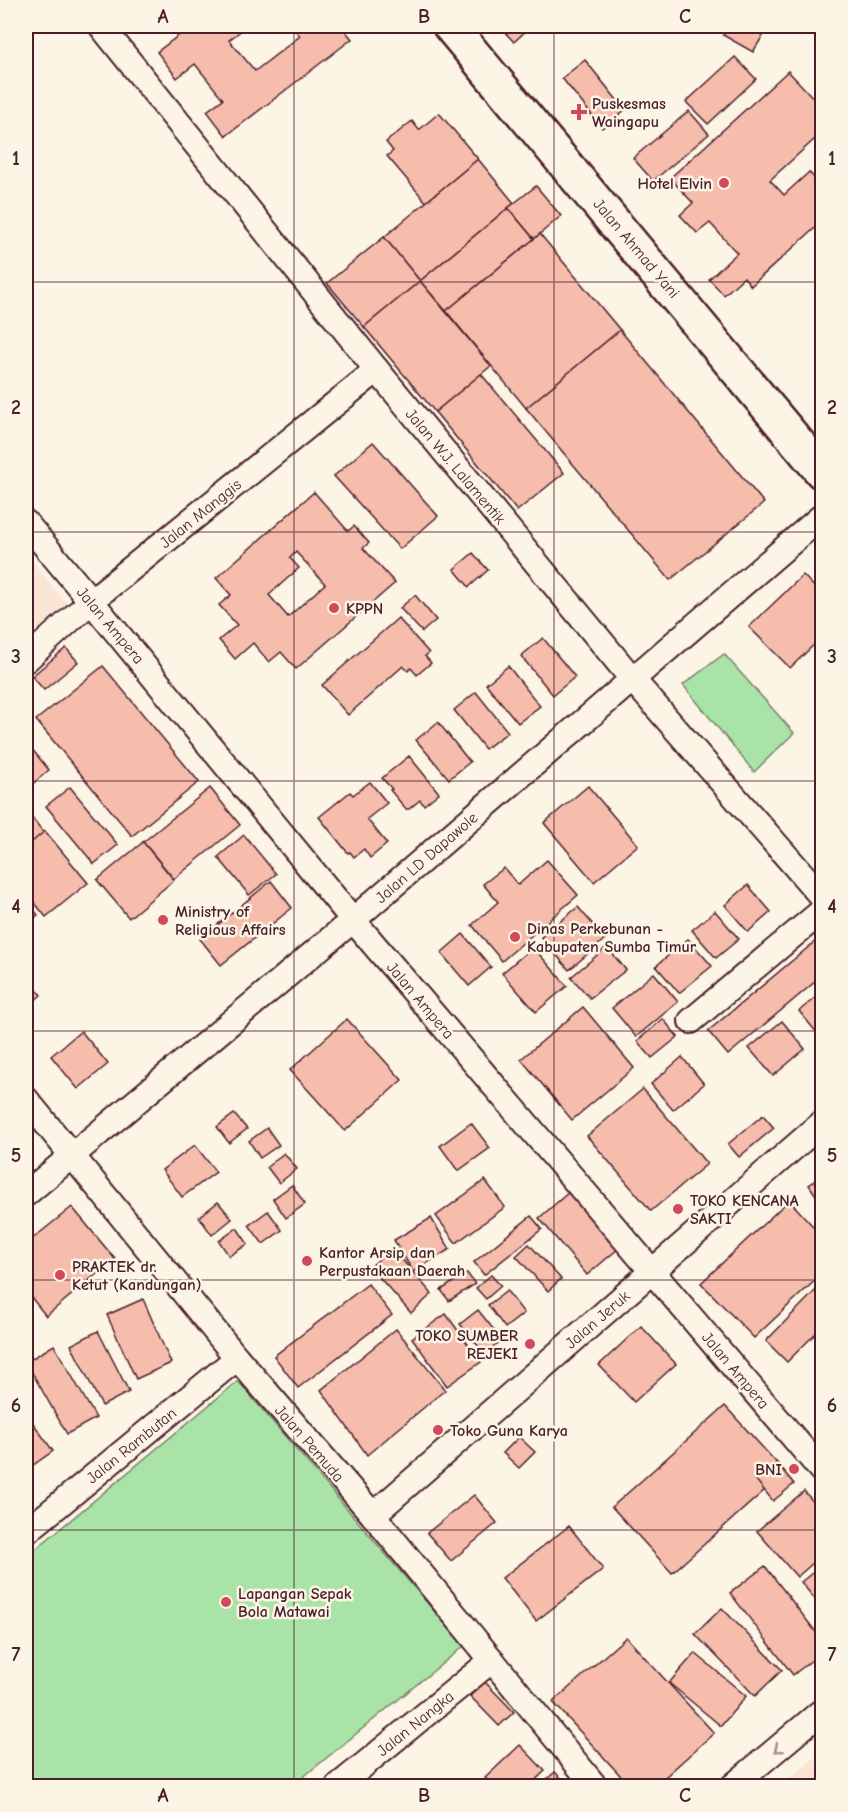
<svg xmlns="http://www.w3.org/2000/svg" width="848" height="1812" font-family="'Comic Neue',sans-serif">
	<style>
		.built { fill: #fae4d4 }
		.green { fill: #a9e3a8; stroke: #7a816a; stroke-width: 1.5 }
		.building { fill: #f6bdad; stroke: #4a1f2b; stroke-width: 1.5; fill-rule: evenodd }
		.lines { fill: none; stroke-linecap: round; stroke-linejoin: round }
		.minor-casing { stroke: #4a1f2b; stroke-width: 28 }
		.highway-casing { stroke: #4a1f2b; stroke-width: 38 }
		.minor { stroke: #fcf5e5; stroke-width: 24 }
		.highway { stroke: #fcf5e5; stroke-width: 33 }
		.oneway { stroke: #a38a88 }
		.grid { fill: none; stroke: #4a1f2b; stroke-width: 1.5; stroke-opacity: 0.55 }
		.poi-dot { fill: #d1495b; stroke: #fcf5e5; stroke-width: 2 }
		.labels { text-anchor: middle; stroke-width: 5; stroke-linejoin: round; paint-order: stroke }
		.poi-label { font-size: 16px; font-weight: bold; fill: #4a1f2b; stroke: #fcf5e5; text-anchor: start }
		.street-label { font-size: 16px; fill: #4a1f2b; stroke: #fcf5e5 }
		.neatline { fill: none; stroke: #4a1f2b; stroke-width: 2 }
		.grid-label { font-size: 20px; text-anchor: middle; font-weight: bold; fill: #4a1f2b }
	</style>
	<rect width="100%" height="100%" fill="#fcf5e5"/>
	<filter id="ink" filterUnits="userSpaceOnUse"><feTurbulence type="fractalNoise" baseFrequency=".0167" numOctaves="2"/><feDisplacementMap in="SourceGraphic" scale="12" xChannelSelector="R" yChannelSelector="G"/><feConvolveMatrix kernelMatrix="1 2 1 2 8 2 1 2 1" color-interpolation-filters="sRGB"/></filter>
	<g filter="url(#ink)">
		<!-- built -->
		<g class="built">
			<path d="M26 554 67 604 26 639Z"/>
			<path d="M822 1752V1786H780L796 1773Z"/>
		</g>
		<!-- green -->
		<g class="green">
			<path d="M724 654 794 733 754 772 683 685Z"/>
			<path d="M238 1381 464 1646 292 1786H26V1557Z"/>
		</g>
		<!-- building -->
		<g class="building">
			<path d="M191 26H247L229 40 255 71 300 36 292 26H341L352 39 226 136 207 111 223 99 195 64 177 78 157 52Z"/>
			<path d="M499 26H531L514 42Z"/>
			<path d="M729 26H769L753 52 723 35Z"/>
			<path d="M735 57 756 79 708 124 686 102Z"/>
			<path d="M585 60 625 110 602 128 562 78Z"/>
			<path d="M788 71 819 104 822 101V145L816 138 770 180 784 195 809 172 822 187V231L820 233 815 228 751 286 744 277 724 295 709 279 737 253 710 223 697 233 680 215 693 203 670 178Z"/>
			<path d="M689 111 709 134 653 181 633 158Z"/>
			<path d="M439 113 478 159 426 202 387 156 393 151 386 142 412 121 419 130Z"/>
			<path d="M478 159 514 203 420 281 384 237Z"/>
			<path d="M536 186 561 216 534 239 508 208Z"/>
			<path d="M508 208 534 239 446 311 420 281Z"/>
			<path d="M540 234 620 330 526 408 446 311Z"/>
			<path d="M384 237 420 281 364 327 327 283Z"/>
			<path d="M420 281 491 366 435 412 364 327Z"/>
			<path d="M620 330 764 503 670 580 526 408Z"/>
			<path d="M481 374 564 473 517 511 435 412Z"/>
			<path d="M373 442 438 516 400 549 334 476Z"/>
			<path d="M314 492 348 531 354 526 369 543 363 548 395 583 296 669 281 652 269 662 253 643 235 659 219 640 237 625 219 605 231 595 216 578ZM296 552 325 584 288 617 269 595 299 568 290 558Z"/>
			<path d="M473 553 488 570 469 587 454 569Z"/>
			<path d="M803 575 822 595V637L790 668 749 627Z"/>
			<path d="M415 595 436 620 422 632 400 608Z"/>
			<path d="M398 618 429 653 425 656 431 663 417 675 411 668 408 671 403 666 348 715 322 685Z"/>
			<path d="M543 638 575 677 553 695 521 656Z"/>
			<path d="M66 648 78 662 44 690 32 676Z"/>
			<path d="M103 666 199 782 132 836 36 720Z"/>
			<path d="M508 666 540 706 518 723 486 684Z"/>
			<path d="M476 692 508 732 485 749 454 710Z"/>
			<path d="M438 722 470 762 449 779 416 740Z"/>
			<path d="M26 742 49 770 28 788 26 785Z"/>
			<path d="M409 756 439 793 424 805 420 800 409 809H406L390 790 392 789 382 778Z"/>
			<path d="M370 782 387 803 367 819 387 844 370 858 364 849 354 857 350 852 348 853 319 817 350 792 353 795Z"/>
			<path d="M588 786 638 845 594 882 544 823Z"/>
			<path d="M70 787 118 845 94 864 46 806Z"/>
			<path d="M210 788 240 825 174 879 143 842Z"/>
			<path d="M26 810 44 833 26 848Z"/>
			<path d="M45 831 88 883 46 917 26 892V847Z"/>
			<path d="M244 835 276 874 249 895 218 857Z"/>
			<path d="M143 842 174 880 129 918 97 880Z"/>
			<path d="M547 860 578 895 502 961 472 925 498 902 483 884 504 868 518 885Z"/>
			<path d="M271 881 292 908 221 965 200 939Z"/>
			<path d="M748 885 771 912 748 932 725 905Z"/>
			<path d="M26 900 38 915 26 925Z"/>
			<path d="M578 907 605 939 569 970 541 937Z"/>
			<path d="M715 911 739 939 716 958 692 930Z"/>
			<path d="M463 934 491 967 469 986 441 953Z"/>
			<path d="M688 939 712 966 679 993 656 966Z"/>
			<path d="M817 940 822 946V976L728 1055 708 1031Z"/>
			<path d="M533 947 567 986 536 1012 502 973Z"/>
			<path d="M607 947 626 970 590 998 571 977Z"/>
			<path d="M654 973 678 1002 636 1037 612 1008Z"/>
			<path d="M26 977 41 995 26 1008Z"/>
			<path d="M822 992V1039L799 1011Z"/>
			<path d="M583 1007 634 1068 572 1120 521 1059Z"/>
			<path d="M347 1019 402 1080 345 1131 290 1070Z"/>
			<path d="M663 1019 678 1037 652 1058 637 1041Z"/>
			<path d="M782 1021 805 1049 773 1076 749 1048Z"/>
			<path d="M81 1031 108 1064 78 1089 51 1056Z"/>
			<path d="M682 1057 704 1084 673 1110 651 1084Z"/>
			<path d="M643 1089 707 1164 651 1211 587 1136Z"/>
			<path d="M234 1114 247 1129 229 1143 217 1127Z"/>
			<path d="M763 1115 774 1128 739 1157 728 1144Z"/>
			<path d="M471 1123 490 1148 458 1171 440 1146Z"/>
			<path d="M267 1128 279 1145 260 1158 249 1141Z"/>
			<path d="M195 1145 216 1172 182 1197 162 1170Z"/>
			<path d="M284 1153 297 1169 279 1183 267 1167Z"/>
			<path d="M822 1176V1204L809 1185Z"/>
			<path d="M485 1180 505 1207 456 1243 436 1216Z"/>
			<path d="M292 1185 305 1204 286 1218 273 1199Z"/>
			<path d="M569 1192 618 1249 587 1275 539 1218Z"/>
			<path d="M789 1200 822 1236V1274L754 1338 701 1283Z"/>
			<path d="M218 1202 232 1219 212 1235 199 1217Z"/>
			<path d="M72 1207 115 1259 46 1316 26 1291V1244Z"/>
			<path d="M268 1211 282 1230 263 1244 249 1225Z"/>
			<path d="M531 1216 542 1229 484 1275 474 1262Z"/>
			<path d="M431 1218 450 1249 413 1272 394 1240Z"/>
			<path d="M237 1228 248 1244 229 1256 219 1241Z"/>
			<path d="M529 1244 561 1279 548 1291 516 1256Z"/>
			<path d="M392 1248 432 1294 411 1313 370 1267Z"/>
			<path d="M467 1273 475 1284 449 1301 441 1290Z"/>
			<path d="M491 1275 501 1286 486 1299 476 1288Z"/>
			<path d="M368 1284 392 1315 298 1388 274 1356Z"/>
			<path d="M822 1284V1327L787 1362 766 1341Z"/>
			<path d="M507 1291 524 1313 505 1328 488 1305Z"/>
			<path d="M143 1299 171 1363 136 1379 107 1315Z"/>
			<path d="M478 1310 502 1340 485 1354 460 1324Z"/>
			<path d="M446 1314 481 1362 447 1386 412 1338Z"/>
			<path d="M641 1326 676 1364 634 1402 599 1365Z"/>
			<path d="M396 1329 445 1390 367 1455 321 1390Z"/>
			<path d="M98 1331 129 1392 102 1406 71 1345Z"/>
			<path d="M54 1345 96 1418 67 1434 26 1362Z"/>
			<path d="M725 1406 785 1472 672 1573 612 1507Z"/>
			<path d="M26 1413 53 1451 26 1470Z"/>
			<path d="M519 1437 535 1452 519 1468 503 1453Z"/>
			<path d="M777 1463 794 1484 773 1501 755 1479Z"/>
			<path d="M804 1491 822 1512V1555L797 1577 757 1531Z"/>
			<path d="M474 1495 497 1523 451 1561 427 1533Z"/>
			<path d="M569 1526 603 1569 536 1621 502 1578Z"/>
			<path d="M822 1565V1608L801 1582Z"/>
			<path d="M765 1566 822 1640V1652L793 1675 730 1593Z"/>
			<path d="M722 1608 782 1670 755 1696 695 1634Z"/>
			<path d="M626 1637 714 1733 655 1786H630L553 1702Z"/>
			<path d="M695 1653 746 1696 721 1726 669 1683Z"/>
			<path d="M485 1682 514 1712 499 1726 470 1696Z"/>
			<path d="M520 1745 545 1771 529 1786H493L485 1778Z"/>
			<path d="M555 1772 569 1786H539Z"/>
		</g>
		<g class="lines">
			<!-- minor casing -->
			<g class="minor-casing">
				<g id="minor">
					<path d="M101 26 377 370 633 680 822 897"/>
					<path d="M26 523 91 601 353 920 822 1471"/>
					<path d="M26 660 91 601 377 370"/>
					<path d="M691 1021 822 911"/>
					<path d="M26 1099 237 1358 373 1515 595 1786"/>
					<path d="M26 1194 353 920 822 516"/>
					<path d="M373 1515 822 1123"/>
					<path d="M26 1532 237 1358"/>
					<path d="M338 1786 492 1660"/>
					<path d="M733 1786 822 1711"/>
				</g>
			</g>
			<!-- highway casing -->
			<g class="highway-casing">
				<path id="highway" d="M450 26 822 472"/>
			</g>
			<!-- minor -->
			<use href="#minor" class="minor"/>
			<!-- highway -->
			<use href="#highway" class="highway"/>
		</g>
		<!-- one-way arrows -->
		<defs><path id="oneway-chevron" d="M-2-3.5L2.5 0L-2 3.5" fill="none" stroke-width="1.6" stroke-linecap="round" stroke-linejoin="round" transform="scale(1.5)"/></defs>
		<use class="oneway" href="#oneway-chevron" transform="translate(778 1749) rotate(140)"/>
	</g>
	<!-- grid -->
	<path class="grid" d="M294 26V1786M554 26V1786M26 282H822M26 532H822M26 781H822M26 1031H822M26 1280H822M26 1530H822"/>
	<!-- markers -->
	<g class="poi-dot">
		<path d="M576 103h6v6h6v6h-6v6h-6v-6h-6v-6h6z"/>
		<circle cx="724" cy="183" r="6"/>
		<circle cx="334" cy="608" r="6"/>
		<circle cx="163" cy="920" r="6"/>
		<circle cx="515" cy="937" r="6"/>
		<circle cx="678" cy="1209" r="6"/>
		<circle cx="307" cy="1261" r="6"/>
		<circle cx="60" cy="1275" r="6"/>
		<circle cx="530" cy="1344" r="6"/>
		<circle cx="438" cy="1430" r="6"/>
		<circle cx="794" cy="1469" r="6"/>
		<circle cx="226" cy="1602" r="6"/>
	</g>
	<g class="labels">
		<!-- poi labels -->
		<g class="poi-label">
			<text x="592" y="109">Puskesmas<tspan x="592" dy="18">Waingapu</tspan></text>
			<text x="712" y="189" text-anchor="end">Hotel Elvin</text>
			<text x="346" y="614">KPPN</text>
			<text x="175" y="917">Ministry of<tspan x="175" dy="18">Religious Affairs</tspan></text>
			<text x="527" y="934">Dinas Perkebunan -<tspan x="527" dy="18">Kabupaten Sumba Timur</tspan></text>
			<text x="690" y="1206">TOKO KENCANA<tspan x="690" dy="18">SAKTI</tspan></text>
			<text x="319" y="1258">Kantor Arsip dan<tspan x="319" dy="18">Perpustakaan Daerah</tspan></text>
			<text x="72" y="1272">PRAKTEK dr.<tspan x="72" dy="18">Ketut (Kandungan)</tspan></text>
			<text x="518" y="1341" text-anchor="end">TOKO SUMBER<tspan x="518" dy="18">REJEKI</tspan></text>
			<text x="450" y="1436">Toko Guna Karya</text>
			<text x="782" y="1475" text-anchor="end">BNI</text>
			<text x="238" y="1599">Lapangan Sepak<tspan x="238" dy="18">Bola Matawai</tspan></text>
		</g>
		<!-- street labels -->
		<g class="street-label">
			<text transform="translate(637 248) rotate(50)" y="6">Jalan Ahmad Yani</text>
			<text transform="translate(456 466) rotate(50)" y="6">Jalan W.J. Lalamentik</text>
			<text transform="translate(200 513) rotate(-39)" y="6">Jalan Manggis</text>
			<text transform="translate(111 625) rotate(50)" y="6">Jalan Ampera</text>
			<text transform="translate(426 857) rotate(-41)" y="6">Jalan LD Dapawole</text>
			<text transform="translate(421 1000) rotate(50)" y="6">Jalan Ampera</text>
			<text transform="translate(597 1319) rotate(-41)" y="6">Jalan Jeruk</text>
			<text transform="translate(736 1370) rotate(50)" y="6">Jalan Ampera</text>
			<text transform="translate(310 1443) rotate(49)" y="6">Jalan Pemuda</text>
			<text transform="translate(131 1445) rotate(-39)" y="6">Jalan Rambutan</text>
			<text transform="translate(415 1723) rotate(-39)" y="6">Jalan Nangka</text>
		</g>
	</g>
	<!-- margin -->
	<rect width="848" height="1812" fill="none" stroke="#fcf5e5" stroke-width="66"/>
	<rect x="33" y="33" width="782" height="1746" class="neatline"/>
	<g class="grid-label">
		<text x="163" y="23">A</text>
		<text x="424" y="23">B</text>
		<text x="685" y="23">C</text>
		<text x="16" y="165">1</text>
		<text x="832" y="165">1</text>
		<text x="16" y="414">2</text>
		<text x="832" y="414">2</text>
		<text x="16" y="663">3</text>
		<text x="832" y="663">3</text>
		<text x="16" y="913">4</text>
		<text x="832" y="913">4</text>
		<text x="16" y="1162">5</text>
		<text x="832" y="1162">5</text>
		<text x="16" y="1412">6</text>
		<text x="832" y="1412">6</text>
		<text x="16" y="1661">7</text>
		<text x="832" y="1661">7</text>
		<text x="163" y="1802">A</text>
		<text x="424" y="1802">B</text>
		<text x="685" y="1802">C</text>
	</g>
</svg>
